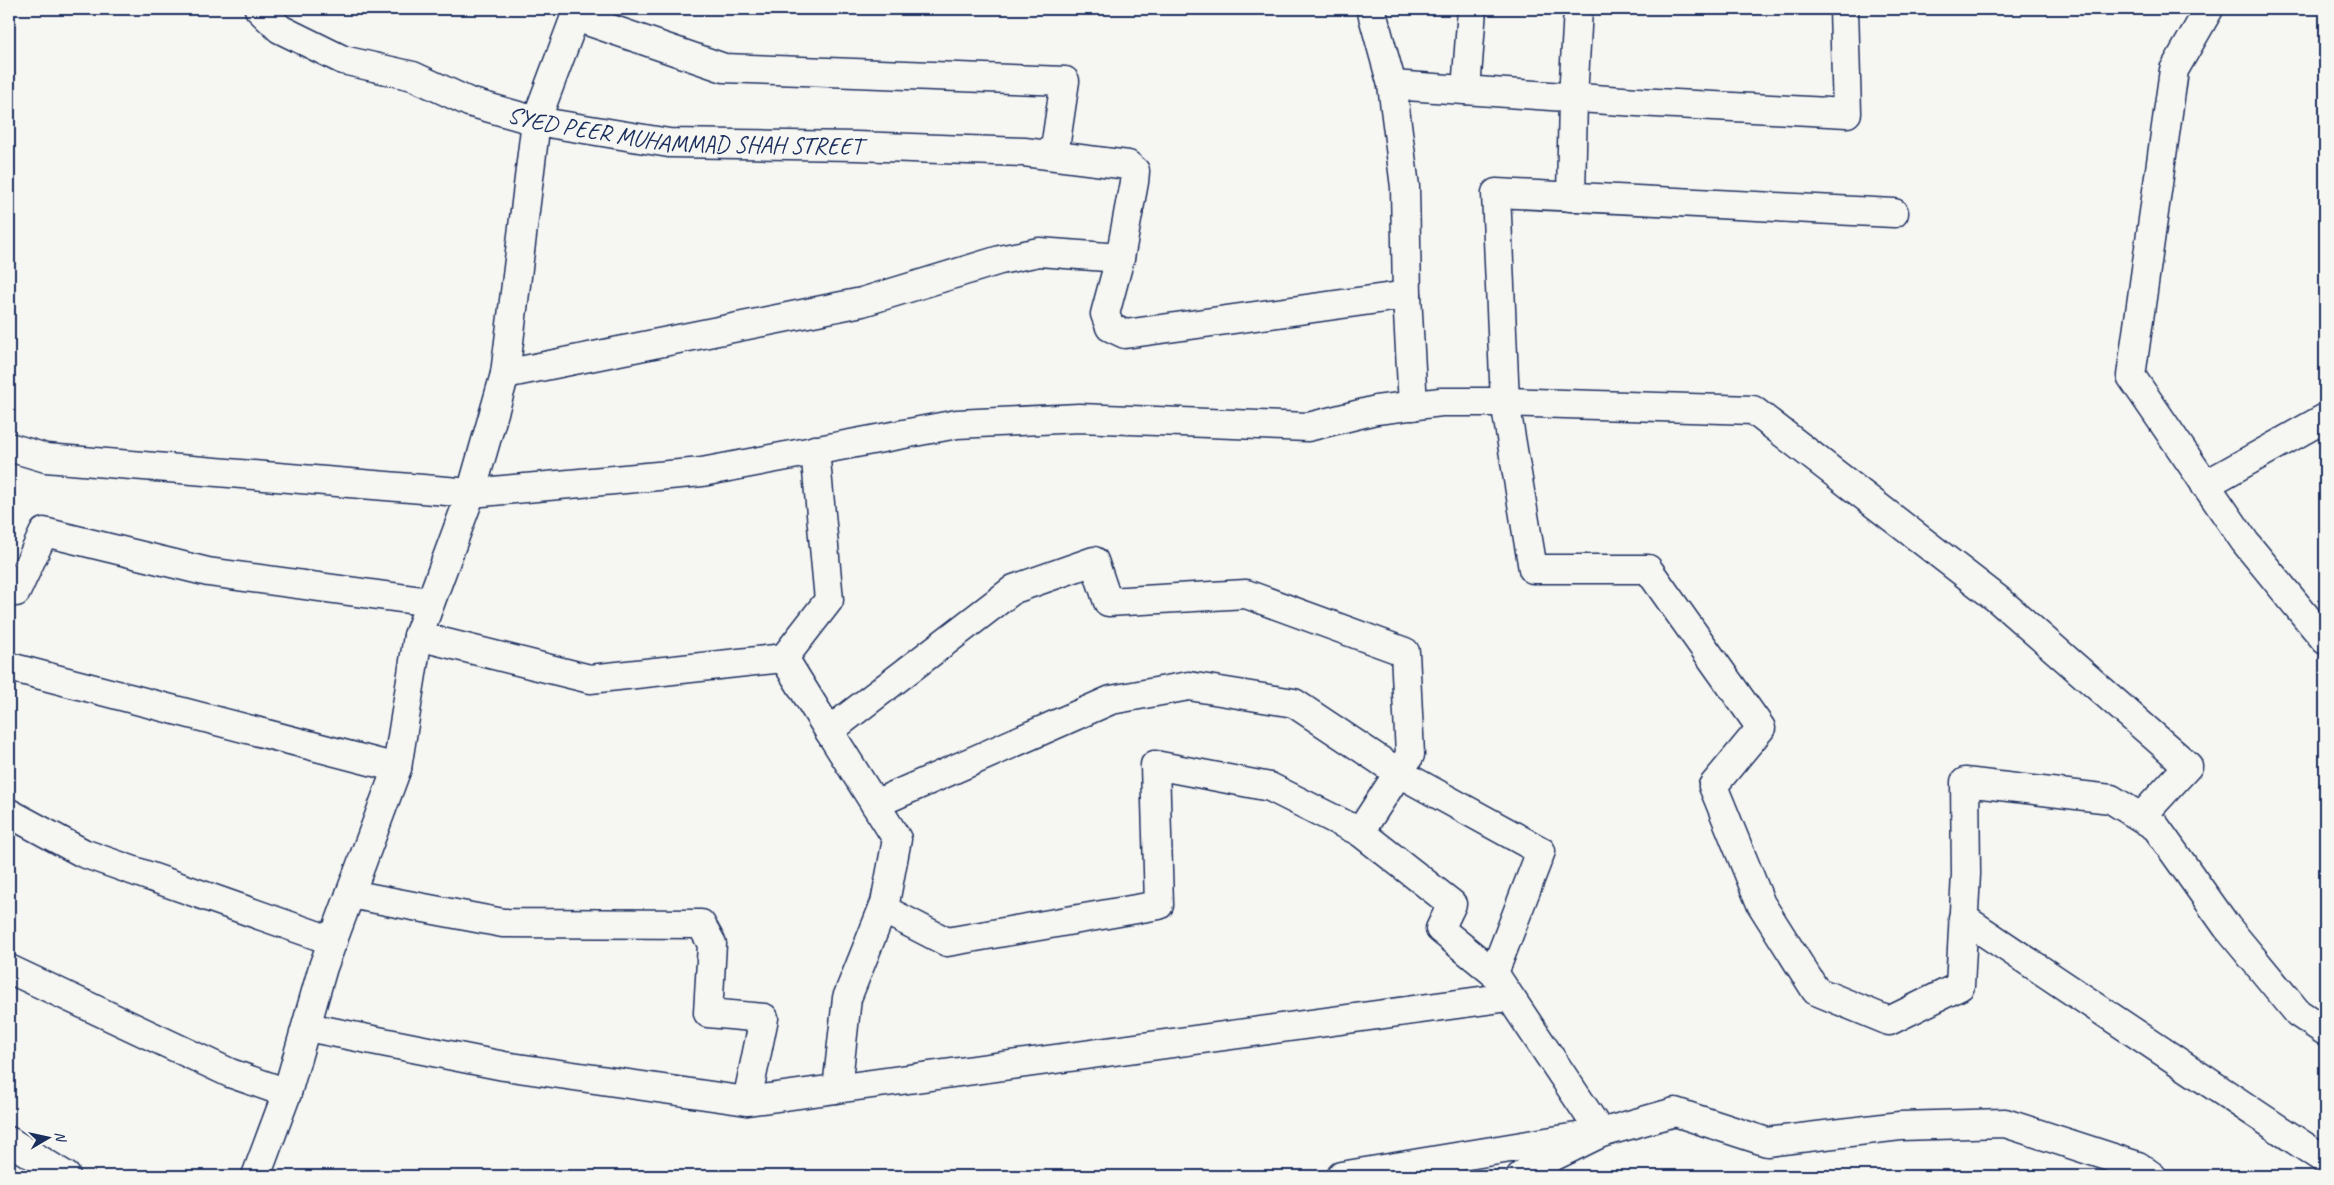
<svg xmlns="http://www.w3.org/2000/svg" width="2334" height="1185" font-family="Caveat,sans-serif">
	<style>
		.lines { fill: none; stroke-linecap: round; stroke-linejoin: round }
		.minor-casing { stroke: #1b2f5e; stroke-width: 31 }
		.minor { stroke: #f6f6f2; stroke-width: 28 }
		.labels { text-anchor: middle; stroke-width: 4; stroke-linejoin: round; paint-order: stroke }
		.street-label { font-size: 24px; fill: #1b2f5e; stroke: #f6f6f2 }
	</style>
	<rect width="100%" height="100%" fill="#f6f6f2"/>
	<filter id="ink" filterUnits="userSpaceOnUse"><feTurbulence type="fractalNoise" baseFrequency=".02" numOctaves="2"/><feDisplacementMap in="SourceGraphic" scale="10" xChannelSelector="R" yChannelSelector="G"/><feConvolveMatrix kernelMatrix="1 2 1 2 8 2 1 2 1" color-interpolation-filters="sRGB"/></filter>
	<g filter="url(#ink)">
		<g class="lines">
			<!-- minor casing -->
			<g class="minor-casing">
				<g id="minor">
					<path id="s1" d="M259 9 280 29 343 60 413 76 469 102 536 121 669 143 856 146 1024 152 1128 165 1135 171 1134 182 1120 258 1105 314 1110 327 1125 334 1407 295"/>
					<path d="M1371 9 1392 85"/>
					<path d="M2209 9 2174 70 2131 376 2245 542 2325 640"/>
					<path d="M576 17 724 68 1065 81 1054 155"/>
					<path d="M1466 90 1472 9"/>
					<path d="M1571 197 1573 98 1578 9"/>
					<path d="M505 374 862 302 1000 260 1039 252 1120 258"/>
					<path d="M1413 406 1407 295 1405 187 1392 85 1637 102 1847 113 1844 9"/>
					<path d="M9 447 46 458 471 493 702 472 957 424 1079 418 1308 427 1376 410 1441 402H1505L1496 193 1894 213"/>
					<path d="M2205 485 2325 418"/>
					<path d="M9 589 16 592 44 532 208 572 430 602"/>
					<path d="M418 636 590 679 784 658 829 600 815 450"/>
					<path d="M784 658 829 731 1014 589 1094 561 1108 602 1246 594 1405 652 1410 755 1360 832 1452 904 1440 929 1494 973 1601 1133 1341 1176"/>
					<path d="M10 667 397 768"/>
					<path d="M829 731 897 839 885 903 847 998 837 1089"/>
					<path d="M875 804 1111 700 1189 686 1294 703 1399 773 1541 851 1494 973"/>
					<path d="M9 813 83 853 333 941"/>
					<path d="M2141 817 2188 766 2000 601 1753 410 1505 402 1533 569H1648L1761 728 1713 786 1761 904 1816 991 1889 1021 1960 986 1966 874 1965 782 2111 799 2156 827 2227 927 2298 1013 2325 1031"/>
					<path d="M350 894 503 923 701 924 712 944 708 1013 764 1018 747 1101"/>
					<path d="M883 909 947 942 1159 905 1155 765 1270 787 1360 832"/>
					<path d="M1963 918 2325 1160"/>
					<path d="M9 969 230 1073 287 1093"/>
					<path d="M307 1027 504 1066 747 1101 1509 997"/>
					<path d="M9 1141 66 1176"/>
					<path d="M256 1176 287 1093 323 967 397 768 418 636 471 493 505 374 536 121 578 9"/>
					<path d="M1521 1176 1536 1165 1601 1133 1675 1112 1767 1142 1900 1126 2005 1123 2138 1166 2152 1176"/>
				</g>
			</g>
			<!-- minor -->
			<use href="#minor" class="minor"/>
		</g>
	</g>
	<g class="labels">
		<!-- street labels -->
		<g class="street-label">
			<text dy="8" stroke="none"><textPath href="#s1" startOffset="452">SYED PEER MUHAMMAD SHAH STREET</textPath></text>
		</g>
	</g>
	<!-- margin -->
	<rect width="2334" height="1185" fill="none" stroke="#f6f6f2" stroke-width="30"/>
	<rect x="15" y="15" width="2304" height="1155" fill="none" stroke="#1b2f5e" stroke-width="2" filter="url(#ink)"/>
	<!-- north arrow -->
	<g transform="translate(48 1138) rotate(81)" stroke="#f6f6f2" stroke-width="4" paint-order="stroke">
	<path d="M0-4L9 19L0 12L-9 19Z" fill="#1b2f5e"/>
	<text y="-8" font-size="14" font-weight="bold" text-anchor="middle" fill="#1b2f5e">N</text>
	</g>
</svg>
